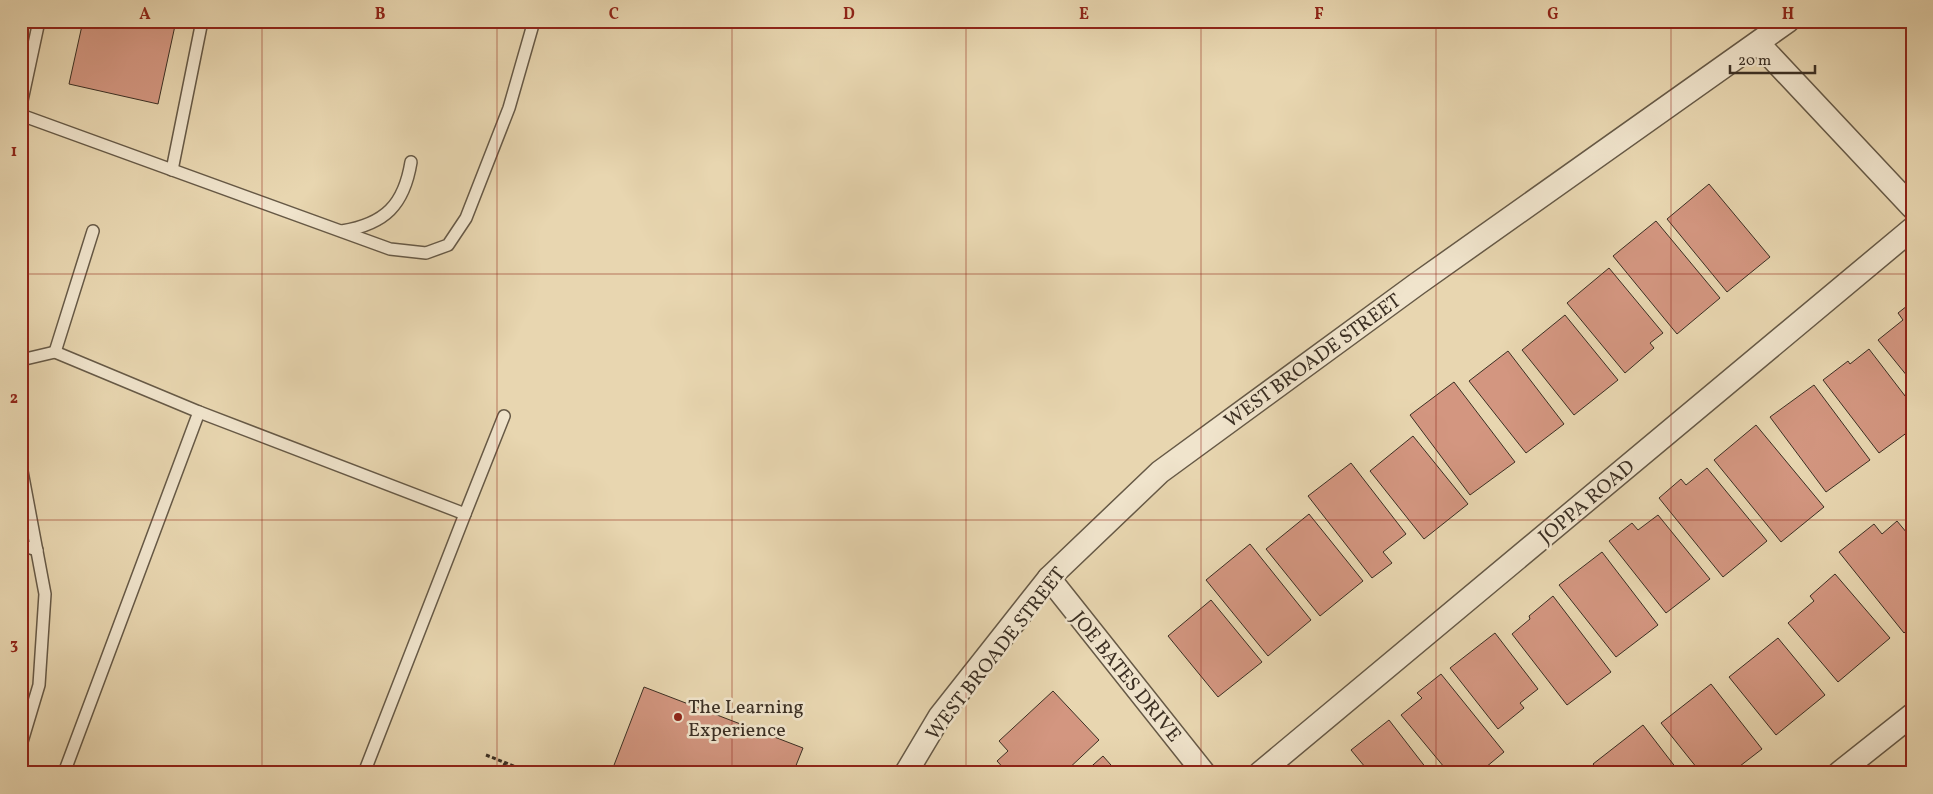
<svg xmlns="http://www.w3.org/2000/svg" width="1933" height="794" font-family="Vollkorn,serif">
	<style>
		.building { fill: #d39680; stroke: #3b2f23 }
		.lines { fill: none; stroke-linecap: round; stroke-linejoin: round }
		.service-casing { stroke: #665946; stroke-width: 14 }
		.minor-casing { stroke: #665946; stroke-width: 25 }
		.path { stroke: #3b2f23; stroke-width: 3; stroke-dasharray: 4 2.5; stroke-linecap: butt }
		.service { stroke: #f0e4cc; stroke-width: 11 }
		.minor { stroke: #f0e4cc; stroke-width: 22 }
		.grid { fill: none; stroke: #8f2418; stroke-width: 1; stroke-opacity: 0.55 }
		.poi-dot { fill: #8f2418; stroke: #f0e4cc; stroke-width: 2 }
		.labels { text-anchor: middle; stroke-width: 5; stroke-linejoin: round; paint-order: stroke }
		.street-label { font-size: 20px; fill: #3b2f23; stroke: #f0e4cc }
		.poi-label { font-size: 20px; fill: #3b2f23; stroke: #f0e4cc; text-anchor: start }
		.neatline { fill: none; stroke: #8f2418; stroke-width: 2 }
		.grid-label { font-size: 16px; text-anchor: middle; font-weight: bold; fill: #8f2418 }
	</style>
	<rect width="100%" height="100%" fill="#e8d6b0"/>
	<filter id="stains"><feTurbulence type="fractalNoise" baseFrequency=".004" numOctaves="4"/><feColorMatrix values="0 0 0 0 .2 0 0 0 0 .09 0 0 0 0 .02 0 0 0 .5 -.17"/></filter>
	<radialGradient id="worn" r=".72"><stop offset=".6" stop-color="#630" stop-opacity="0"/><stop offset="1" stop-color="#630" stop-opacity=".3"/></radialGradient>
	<!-- building -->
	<g class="building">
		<path d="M83 21H176L158 104 69 84Z"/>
		<path d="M1709 184 1770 257 1727 292 1667 219Z"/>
		<path d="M1656 221 1720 298 1677 334 1613 256Z"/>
		<path d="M1609 268 1663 333 1650 343 1654 348 1625 373 1567 303Z"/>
		<path d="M1912 302V382L1878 340 1903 320 1898 313Z"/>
		<path d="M1565 315 1618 380 1574 415 1522 350Z"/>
		<path d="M1869 349 1912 405V429L1879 453 1823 380 1848 361 1850 364Z"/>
		<path d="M1508 351 1564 424 1526 453 1469 381Z"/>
		<path d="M1454 382 1515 462 1470 495 1410 415Z"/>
		<path d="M1814 385 1870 460 1826 492 1770 417Z"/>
		<path d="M1756 425 1824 507 1781 542 1714 460Z"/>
		<path d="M1413 436 1468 504 1424 539 1370 471Z"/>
		<path d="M1351 463 1406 534 1383 552 1392 563 1372 578 1308 496Z"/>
		<path d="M1707 468 1767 541 1723 577 1659 498 1681 479 1686 485Z"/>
		<path d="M1309 514 1363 581 1320 616 1266 549Z"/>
		<path d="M1658 515 1710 579 1666 613 1609 541 1632 523 1638 530Z"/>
		<path d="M1897 521 1912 539V626L1904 633 1839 552 1874 524 1882 534Z"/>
		<path d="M1250 544 1311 620 1268 656 1206 580Z"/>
		<path d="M1602 552 1658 625 1616 657 1559 585Z"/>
		<path d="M1835 574 1890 638 1838 682 1788 623 1814 601 1810 596Z"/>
		<path d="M1553 596 1611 672 1567 705 1512 634 1530 619 1529 616Z"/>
		<path d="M1211 600 1262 662 1218 697 1168 636Z"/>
		<path d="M1495 633 1538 689 1520 703 1524 708 1498 729 1450 668Z"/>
		<path d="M1778 638 1825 695 1776 735 1729 677Z"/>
		<path d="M1441 674 1504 752 1479 773H1449L1401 715 1422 698 1417 693Z"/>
		<path d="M1711 684 1762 749 1731 773H1701L1661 723Z"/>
		<path d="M644 687 803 748 793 773H611Z"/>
		<path d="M1053 691 1099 740 1064 773H1023L1018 767 1012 773H1008L997 761 1008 751 999 741Z"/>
		<path d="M1389 720 1430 773H1370L1351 750Z"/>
		<path d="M1643 725 1680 773H1600L1593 764Z"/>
		<path d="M1103 756 1118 773H1084Z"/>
	</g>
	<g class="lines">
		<!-- service casing -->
		<g class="service-casing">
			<g id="service">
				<path d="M21 105 39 21"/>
				<path d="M21 115 390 249 426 253 448 245 466 218 509 108 534 21"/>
				<path d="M172 170 202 21"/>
				<path d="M342 231C385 224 404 205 411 162"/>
				<path d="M55 352 93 231"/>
				<path d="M21 360 55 352 199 412 465 514 364 773"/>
				<path d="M21 466 45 594 39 685 21 745"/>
				<path d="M465 514 504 416"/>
				<path d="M21 545 37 550"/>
				<path d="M64 773 199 412"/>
			</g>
		</g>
		<!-- minor casing -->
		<g class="minor-casing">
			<g id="minor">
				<path d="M1758 43 1912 207"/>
				<path d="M1049 578 1204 773"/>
				<path d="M906 773 940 716 1049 578 1160 472 1417 284 1788 21"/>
				<path d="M1260 773 1912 229"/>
				<path d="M1839 773 1912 715"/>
			</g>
		</g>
		<!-- path -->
		<g class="path">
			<path d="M486 755 531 773"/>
			<path d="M501 773 505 763"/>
		</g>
		<!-- service -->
		<use href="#service" class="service"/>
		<!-- minor -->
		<use href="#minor" class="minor"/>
	</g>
	<!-- grid -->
	<path class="grid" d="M262 21V773M497 21V773M732 21V773M966 21V773M1201 21V773M1436 21V773M1671 21V773M21 274H1912M21 520H1912"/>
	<!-- markers -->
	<circle class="poi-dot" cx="678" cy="717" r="5"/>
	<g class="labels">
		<!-- street labels -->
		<g class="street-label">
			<text transform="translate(1312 360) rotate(-36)" y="7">WEST BROADE STREET</text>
			<text transform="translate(1586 501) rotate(-40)" y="7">JOPPA ROAD</text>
			<text transform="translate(995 653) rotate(-52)" y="7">WEST BROADE STREET</text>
			<text transform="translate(1127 676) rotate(51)" y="7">JOE BATES DRIVE</text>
		</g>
		<!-- poi labels -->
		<g class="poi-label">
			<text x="688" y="713">The Learning<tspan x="688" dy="23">Experience</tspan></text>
		</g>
	</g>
	<!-- margin -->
	<rect width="1933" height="794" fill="none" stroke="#e8d6b0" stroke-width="55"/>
	<!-- scale -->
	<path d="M1730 65v8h85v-8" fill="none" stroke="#3b2f23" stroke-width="2.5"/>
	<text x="1738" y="65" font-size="15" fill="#3b2f23" stroke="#f0e4cc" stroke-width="4" paint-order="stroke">20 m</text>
	<rect x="28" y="28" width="1878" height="738" class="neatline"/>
	<g class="grid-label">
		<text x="145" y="19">A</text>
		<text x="380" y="19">B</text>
		<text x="614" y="19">C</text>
		<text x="849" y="19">D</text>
		<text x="1084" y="19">E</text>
		<text x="1319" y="19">F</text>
		<text x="1553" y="19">G</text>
		<text x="1788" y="19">H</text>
		<text x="14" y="156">1</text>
		<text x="14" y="403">2</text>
		<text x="14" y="649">3</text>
	</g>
	<rect width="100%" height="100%" filter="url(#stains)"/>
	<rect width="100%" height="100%" fill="url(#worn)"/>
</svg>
